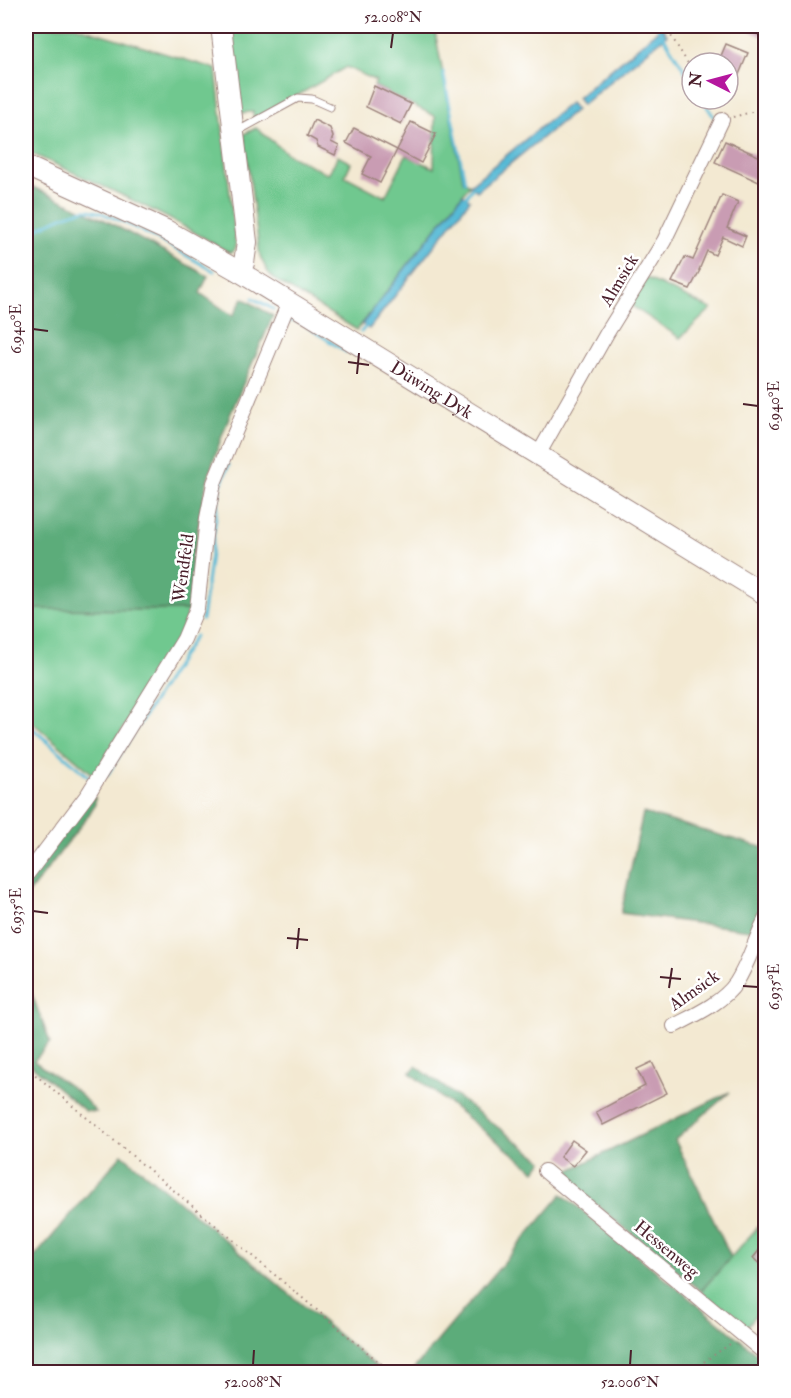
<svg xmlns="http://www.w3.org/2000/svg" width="791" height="1398" font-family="'IM FELL Double Pica',serif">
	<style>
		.green { fill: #6fc88f; stroke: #5c745d; stroke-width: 1.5 }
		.forest { fill: #5bac7a; stroke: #526652; stroke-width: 1.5 }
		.water { fill: #57bad6; stroke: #506c80; stroke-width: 1.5 }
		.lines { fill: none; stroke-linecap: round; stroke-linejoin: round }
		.stream { stroke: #57bad6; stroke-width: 3 }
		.building { fill: #c99cb3 }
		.lane-casing { stroke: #9e847e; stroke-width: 9 }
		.street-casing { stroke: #9e847e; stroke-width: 16 }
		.secondary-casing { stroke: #9e847e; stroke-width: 22 }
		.path { stroke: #9e847e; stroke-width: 2; stroke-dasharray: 1.5 4.5; stroke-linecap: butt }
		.lane { stroke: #fff; stroke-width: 7 }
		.street { stroke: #fff; stroke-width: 14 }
		.secondary { stroke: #fff; stroke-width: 20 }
		.ticks { fill: none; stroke: #4a1f2b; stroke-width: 2 }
		.labels { text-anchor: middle; stroke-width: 5; stroke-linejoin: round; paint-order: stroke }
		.street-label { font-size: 18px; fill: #4a1f2b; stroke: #fff }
		.neatline { fill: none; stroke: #4a1f2b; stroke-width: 2 }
		.ticks-label { font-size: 15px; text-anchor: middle; fill: #4a1f2b }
	</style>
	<rect width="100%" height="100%" fill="#fff"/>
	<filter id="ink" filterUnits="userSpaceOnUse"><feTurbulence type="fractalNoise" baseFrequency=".0167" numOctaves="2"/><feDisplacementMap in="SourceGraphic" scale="12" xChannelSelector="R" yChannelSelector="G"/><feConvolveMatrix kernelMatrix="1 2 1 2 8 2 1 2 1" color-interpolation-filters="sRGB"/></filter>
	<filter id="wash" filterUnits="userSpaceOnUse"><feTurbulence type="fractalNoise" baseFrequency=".008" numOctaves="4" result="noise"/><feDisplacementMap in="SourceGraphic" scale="24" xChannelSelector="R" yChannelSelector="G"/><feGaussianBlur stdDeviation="1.35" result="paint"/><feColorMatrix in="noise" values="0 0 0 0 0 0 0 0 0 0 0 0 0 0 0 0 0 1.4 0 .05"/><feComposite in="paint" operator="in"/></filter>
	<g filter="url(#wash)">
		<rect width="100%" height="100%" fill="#f3e9d2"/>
		<!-- green -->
		<g class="green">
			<path d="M26 26H75L216 69 236 248 230 253C165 213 96 183 26 151Z"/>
			<path d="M230 26H434L463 181 470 185 357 330 275 280 267 271 260 256 244 134 256 128 288 154 328 174 338 156 351 163 345 176 385 197 406 155 434 168 435 116 374 86 376 81 346 67 254 121 253 112 241 113Z"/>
			<path d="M646 278 711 309 680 338 629 304Z"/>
			<path d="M26 609 189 610 175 646 94 775 26 717Z"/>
			<path d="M765 1219V1243L753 1258 765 1269V1303L746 1328 701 1291Z"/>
		</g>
		<!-- forest -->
		<g class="forest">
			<path d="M26 184 107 221 208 276 200 293 233 316 243 298 273 316C250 370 222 426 207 483 197 524 193 567 189 610L26 609Z"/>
			<path d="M95 797V804L88 816 26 897V884L88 798Z"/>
			<path d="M643 813 765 848V912L756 931 621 913Z"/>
			<path d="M26 979 50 1042 34 1061 78 1092 96 1112 85 1111 26 1061Z"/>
			<path d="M416 1066 543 1161 535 1171 410 1073Z"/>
			<path d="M730 1092 675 1140 731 1257 701 1291 560 1175Z"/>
			<path d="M122 1154 383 1372H26V1267Z"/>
			<path d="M562 1194 766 1361 765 1372H411Z"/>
		</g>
		<!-- water -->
		<g class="water">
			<path d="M662 27 667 35 582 105 577 98Z"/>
			<path d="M570 103 576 110 477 191 470 185Z"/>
			<path d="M463 194 470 200 369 329 362 324Z"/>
		</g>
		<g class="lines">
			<!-- stream -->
			<g class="stream">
				<path d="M657 26 692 82"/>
				<path d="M443 72 465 182"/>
				<path d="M702 99 714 117"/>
				<path d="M464 200 474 186"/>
				<path d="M26 235C44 226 65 213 85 210 105 207 192 259 214 271"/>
				<path d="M253 298 273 309"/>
				<path d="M287 322 293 320 302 323 346 352"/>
				<path d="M361 332 368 324"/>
				<path d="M202 620 220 487 229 465"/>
				<path d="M26 723 89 777"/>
				<path d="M107 775 195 636"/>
			</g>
		</g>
		<g id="blocks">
			<!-- building -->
			<g class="building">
				<path d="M739 26H765V38Z"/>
				<path d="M726 44 748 53 735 84 728 81V63H718Z"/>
				<path d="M374 86 411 104 401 124 366 107Z"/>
				<path d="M314 120 330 128 333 137 331 142 339 146 335 155 318 147 316 141 307 136Z"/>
				<path d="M411 122 436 134 421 163 397 150 380 183 362 174 371 156 346 143 354 128 397 150Z"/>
				<path d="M725 141 765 159V173L761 183 715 162Z"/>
				<path d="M722 195 738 202 727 228 746 236 742 246 723 237 715 255 707 251 699 270H700L690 289 672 282 685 257 693 260Z"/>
				<path d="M652 1062 667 1093 603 1125 596 1112 645 1086 637 1069Z"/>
				<path d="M572 1140 586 1150 573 1166 560 1157Z"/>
				<path d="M765 1243V1269L753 1258Z"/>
			</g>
		</g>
	</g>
	<g filter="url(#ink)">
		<use href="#blocks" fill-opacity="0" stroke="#9e847e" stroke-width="1.5"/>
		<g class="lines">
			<!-- lane casing -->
			<g class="lane-casing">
				<path id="lane" d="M236 132 298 98 312 99 330 107"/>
			</g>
			<!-- street casing -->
			<g class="street-casing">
				<g id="street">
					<path d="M538 455 607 333 664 241 722 120"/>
					<path d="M26 876 88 794 184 639 197 608 207 518 214 483 289 302"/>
					<path d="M674 1026C695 1015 722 1003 736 983 749 963 755 939 766 918"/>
					<path d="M545 1171 766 1354"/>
				</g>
			</g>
			<!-- secondary casing -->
			<g class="secondary-casing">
				<g id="secondary">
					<path d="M221 26 247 242 244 263 240 272"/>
					<path id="s1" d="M26 166 166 230 240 272 766 595"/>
				</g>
			</g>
			<!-- path -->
			<g class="path">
				<path d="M665 26 692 70"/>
				<path d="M710 99 716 109"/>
				<path d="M733 117 766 108"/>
				<path d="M26 1067 391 1372"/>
				<path d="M689 1372 733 1342"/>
			</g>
			<!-- lane -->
			<use href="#lane" class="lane"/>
			<!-- street -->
			<use href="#street" class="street"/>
			<!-- secondary -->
			<use href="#secondary" class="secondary"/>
		</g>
	</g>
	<!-- ticks -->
	<path class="ticks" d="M391 48 393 33M33 329 48 331M348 362 369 365M357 374 359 353M743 404 758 406M33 911 48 913M287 938 308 940M297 949 299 928M660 977 681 979M743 986 758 987M669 988 672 968M253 1365 254 1350M630 1365 631 1350"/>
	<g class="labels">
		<!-- street labels -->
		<g class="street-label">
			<text transform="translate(619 280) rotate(-59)" y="6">Almsick</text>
			<text dy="6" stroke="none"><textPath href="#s1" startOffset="464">Düwing Dyk</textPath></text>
			<text transform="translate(183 568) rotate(-82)" y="6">Wendfeld</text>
			<text transform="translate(694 990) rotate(-35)" y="6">Almsick</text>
			<text transform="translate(667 1249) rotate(40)" y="6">Hessenweg</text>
		</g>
	</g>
	<!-- margin -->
	<rect width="791" height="1398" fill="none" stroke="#fff" stroke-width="66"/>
	<!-- north arrow -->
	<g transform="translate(710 81) rotate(276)"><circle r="28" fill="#ffffff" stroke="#b7a5aa" stroke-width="1.5"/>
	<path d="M0-4.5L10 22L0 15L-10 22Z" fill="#b5179e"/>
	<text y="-9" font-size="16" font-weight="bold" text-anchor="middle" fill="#4a1f2b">N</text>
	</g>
	<rect x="33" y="33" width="725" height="1332" class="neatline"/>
	<g class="ticks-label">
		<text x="393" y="22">52.008°N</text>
		<text transform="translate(16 329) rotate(-90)" y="5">6.940°E</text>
		<text transform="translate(774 406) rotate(-90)" y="5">6.940°E</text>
		<text transform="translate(16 911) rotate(-90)" y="5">6.935°E</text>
		<text transform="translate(774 987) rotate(-90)" y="5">6.935°E</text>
		<text x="253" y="1387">52.008°N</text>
		<text x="630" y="1387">52.006°N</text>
	</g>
</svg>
